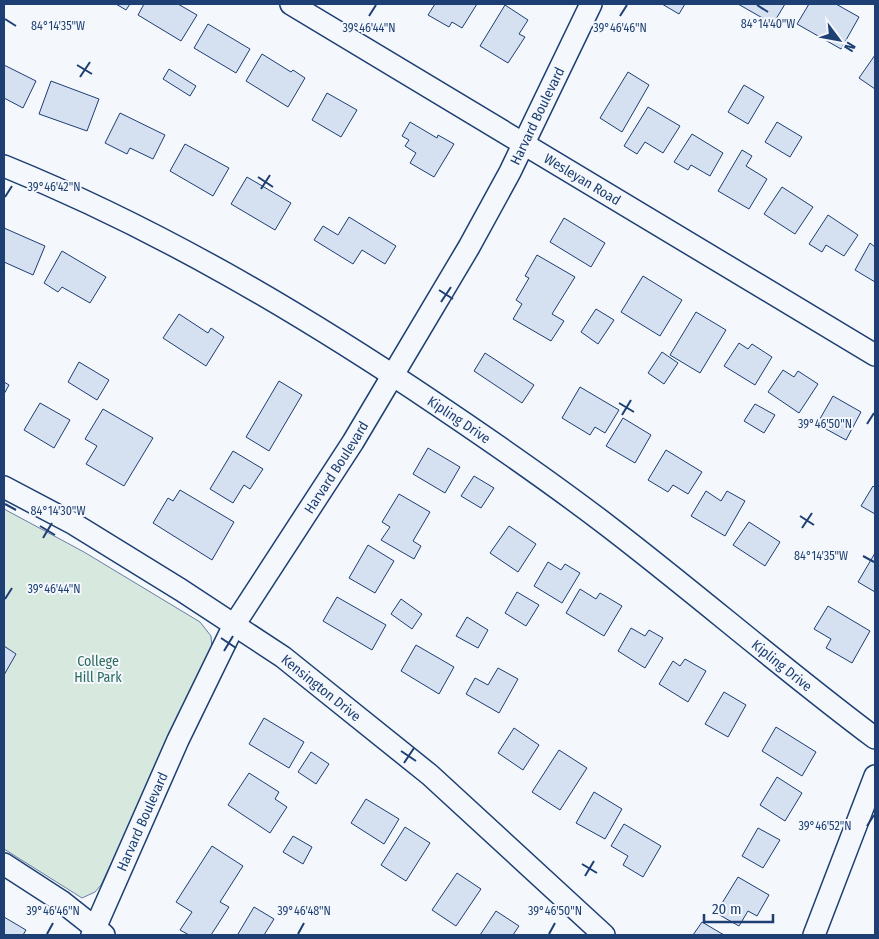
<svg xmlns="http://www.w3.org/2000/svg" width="879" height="939" font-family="'Fira Sans Condensed',sans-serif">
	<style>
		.green { fill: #d7e8df; stroke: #687fa3 }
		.building { fill: #d5e0f0; stroke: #1d3f73 }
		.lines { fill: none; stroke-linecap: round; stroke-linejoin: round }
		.street-casing { stroke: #1d3f73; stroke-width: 24 }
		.street { stroke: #f4f7fb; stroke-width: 21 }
		.ticks { fill: none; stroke: #1d3f73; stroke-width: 2 }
		.labels { text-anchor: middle; stroke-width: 4; stroke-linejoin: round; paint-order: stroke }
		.street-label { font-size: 14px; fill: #1d3f73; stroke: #f4f7fb }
		.park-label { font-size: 14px; fill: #2c6c60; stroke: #f4f7fb }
		.ticks-label { font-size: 12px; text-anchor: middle; fill: #1d3f73; stroke: #f4f7fb; stroke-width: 4; stroke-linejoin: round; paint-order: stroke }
	</style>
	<rect width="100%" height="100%" fill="#f4f7fb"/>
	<!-- green -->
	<path class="green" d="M4 509 84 552 200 622 211 636 212 648 101 885 95 892 82 898 4 849Z"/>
	<!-- building -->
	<g class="building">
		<path d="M116 4H130L126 10Z"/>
		<path d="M144 4H178L197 15 181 41 138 15Z"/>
		<path d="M435 4H477L462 28 452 22 449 27 428 15Z"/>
		<path d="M662 4H685L679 14Z"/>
		<path d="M738 4H785L773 24Z"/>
		<path d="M809 4H836L859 17 841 49 797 24Z"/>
		<path d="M505 5 528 20 519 34 525 37 508 63 480 46Z"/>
		<path d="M208 24 250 49 236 73 194 48Z"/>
		<path d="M262 54 291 72 293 70 305 78 288 107 246 81Z"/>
		<path d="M875 55V89L859 78Z"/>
		<path d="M4 65 36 81 23 108 4 98Z"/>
		<path d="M169 69 196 86 190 96 163 79Z"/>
		<path d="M628 72 649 85 622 132 600 118Z"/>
		<path d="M51 81 99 99 87 131 39 114Z"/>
		<path d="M744 85 764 97 748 124 728 112Z"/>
		<path d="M327 93 357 110 341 137 312 120Z"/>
		<path d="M648 107 680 126 663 153 645 142 637 154 624 146Z"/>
		<path d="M120 113 165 135 153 159 130 148 127 154 105 143Z"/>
		<path d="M410 122 437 138 438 135 454 144 434 177 410 163 416 153 405 146 409 140 402 136Z"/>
		<path d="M777 122 802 137 790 157 765 142Z"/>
		<path d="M692 134 723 153 710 176 691 165 688 170 674 162Z"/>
		<path d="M185 144 229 168 213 196 170 171Z"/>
		<path d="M742 150 752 156 746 166 767 179 749 209 718 191Z"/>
		<path d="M247 177 291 203 275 230 231 204Z"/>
		<path d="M782 187 813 207 795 234 764 214Z"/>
		<path d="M828 215 858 235 844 256 826 245 822 252 809 244Z"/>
		<path d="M349 217 396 246 385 264 362 250 353 264 314 240 323 226 338 235Z"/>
		<path d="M564 218 605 243 591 267 550 242Z"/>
		<path d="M4 228 45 246 33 275 4 262Z"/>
		<path d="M870 243 875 247V282L855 270Z"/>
		<path d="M62 251 106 277 90 303 62 287 58 292 44 283Z"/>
		<path d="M537 255 575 277 552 314 564 321 551 341 513 319 522 304 516 300 529 278 525 276Z"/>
		<path d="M643 276 682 300 660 336 621 312Z"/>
		<path d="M596 309 614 320 598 344 581 332Z"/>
		<path d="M696 312 726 330 700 373 670 355Z"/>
		<path d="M179 314 208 333 211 328 224 337 206 366 163 338Z"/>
		<path d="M739 343 748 349 752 344 772 357 755 385 724 366Z"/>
		<path d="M662 352 678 363 664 384 648 373Z"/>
		<path d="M485 353 534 385 522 403 474 371Z"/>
		<path d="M79 362 109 380 97 400 68 382Z"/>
		<path d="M783 370 794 377 798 371 818 384 799 413 768 392Z"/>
		<path d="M279 381 302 395 269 451 246 437Z"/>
		<path d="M4 382 9 385 4 394Z"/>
		<path d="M580 387 619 410 605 433 595 427 590 435 562 418Z"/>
		<path d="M833 396 861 412 846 440 817 424Z"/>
		<path d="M40 403 70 420 54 448 24 430Z"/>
		<path d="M755 404 775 415 764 433 744 421Z"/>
		<path d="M103 409 153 438 124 486 86 464 97 446 85 439Z"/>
		<path d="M623 418 651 435 635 463 606 446Z"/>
		<path d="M428 448 460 467 445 493 413 474Z"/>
		<path d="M666 450 702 472 688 494 673 485 668 492 648 480Z"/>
		<path d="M233 451 263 469 250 489 244 485 233 503 210 489Z"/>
		<path d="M474 476 494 488 481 508 461 496Z"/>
		<path d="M873 486 875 488V514L861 506Z"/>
		<path d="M180 490 234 522 212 560 153 523 168 498 173 501Z"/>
		<path d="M706 491 721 501 727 491 745 501 725 536 691 516Z"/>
		<path d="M399 494 430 512 413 541 421 546 414 559 381 540 390 527 382 522Z"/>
		<path d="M749 522 780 542 765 566 733 545Z"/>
		<path d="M509 526 536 544 518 572 490 553Z"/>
		<path d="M368 545 394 561 375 593 349 578Z"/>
		<path d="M875 553V592L858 582Z"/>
		<path d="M548 562 561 570 565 564 580 573 562 603 534 586Z"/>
		<path d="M580 589 596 599 600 593 622 606 604 636 566 613Z"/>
		<path d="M517 592 539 605 526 626 505 613Z"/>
		<path d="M337 597 386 625 372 650 323 621Z"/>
		<path d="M401 599 422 614 412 629 391 614Z"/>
		<path d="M828 606 870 631 852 663 826 648 831 639 814 629Z"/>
		<path d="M467 617 488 630 478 648 456 636Z"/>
		<path d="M631 628 645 636 649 630 663 638 645 668 618 651Z"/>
		<path d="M416 645 454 667 439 694 401 671Z"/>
		<path d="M4 646 16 654 4 675Z"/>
		<path d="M685 659 706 671 688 702 659 684 673 661 680 666Z"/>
		<path d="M498 668 518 679 499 713 466 694 475 678 488 685Z"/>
		<path d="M724 692 746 705 728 737 705 724Z"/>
		<path d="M264 718 304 742 289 768 249 744Z"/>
		<path d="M776 727 816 752 802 776 762 751Z"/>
		<path d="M514 728 539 745 523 770 498 753Z"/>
		<path d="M559 750 587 768 560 810 532 792Z"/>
		<path d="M311 752 329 764 316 784 298 772Z"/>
		<path d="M249 773 279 792 275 799 287 807 270 833 228 805Z"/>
		<path d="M777 777 802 793 785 821 760 805Z"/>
		<path d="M594 792 622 809 605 839 576 823Z"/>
		<path d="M366 799 399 819 384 844 351 823Z"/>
		<path d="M624 824 661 846 643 877 623 865 628 856 611 846Z"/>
		<path d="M405 827 430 843 406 881 381 865Z"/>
		<path d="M758 828 780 840 763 868 742 856Z"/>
		<path d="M293 836 312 847 303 864 283 852Z"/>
		<path d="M212 846 243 866 220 902 229 907 211 935H189L180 930 192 912 176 902Z"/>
		<path d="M457 873 481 889 456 926 432 910Z"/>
		<path d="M738 877 769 895 757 916 748 911 739 926 716 913Z"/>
		<path d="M254 907 274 919 264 935H240L238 934Z"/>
		<path d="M496 911 519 926 513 935H480Z"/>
		<path d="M4 917 26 930 23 935H4Z"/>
		<path d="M702 922 724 935H693Z"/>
	</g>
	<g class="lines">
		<!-- street casing -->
		<g class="street-casing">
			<g id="street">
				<path id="s1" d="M291 4 875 355"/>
				<path id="s2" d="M4 166C157 228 299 312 436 404 494 443 552 483 608 526 698 595 784 670 875 738"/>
				<path id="s3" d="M4 487 74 524 181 590 283 657 430 775 604 935"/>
				<path d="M4 864 61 901 104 935"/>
				<path id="s4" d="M92 935 178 740 234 625 353 442 469 247 510 172 591 4"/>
				<path d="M814 935 875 776"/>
			</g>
		</g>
		<!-- street -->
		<use href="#street" class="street"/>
	</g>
	<!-- ticks -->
	<path class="ticks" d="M757 5 768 12M369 16 376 5M620 16 627 5M5 19 16 26M77 65 92 74M80 77 90 62M258 177 273 187M261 189 270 175M5 197 12 186M439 290 453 299M441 302 451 287M619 403 634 412M622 415 631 400M867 424 874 413M5 504 16 510M800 516 814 525M40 526 55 535M802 528 812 513M43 538 52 523M863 556 874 562M5 599 12 588M221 638 236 648M224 651 233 636M401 751 416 761M404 763 414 748M867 826 874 815M582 864 597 873M585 876 594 861M47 934 53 923M298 934 304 923M549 934 555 923"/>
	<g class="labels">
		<!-- street labels -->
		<g class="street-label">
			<text dy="5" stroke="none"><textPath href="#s4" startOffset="934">Harvard Boulevard</textPath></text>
			<text dy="5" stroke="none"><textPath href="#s1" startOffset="340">Wesleyan Road</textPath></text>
			<text dy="5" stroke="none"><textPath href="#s2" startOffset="522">Kipling Drive</textPath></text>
			<text dy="5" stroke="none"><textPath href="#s4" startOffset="529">Harvard Boulevard</textPath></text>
			<text dy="5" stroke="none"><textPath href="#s2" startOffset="928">Kipling Drive</textPath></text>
			<text dy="5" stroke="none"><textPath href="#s3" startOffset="376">Kensington Drive</textPath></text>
			<text dy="5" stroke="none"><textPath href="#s4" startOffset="124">Harvard Boulevard</textPath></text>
		</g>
		<!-- park labels -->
		<g class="park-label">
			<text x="98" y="666">College<tspan x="98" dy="16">Hill Park</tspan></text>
		</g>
	</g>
	<g class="ticks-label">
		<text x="768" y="28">84°14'40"W</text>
		<text x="58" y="30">84°14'35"W</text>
		<text x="369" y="32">39°46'44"N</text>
		<text x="620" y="32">39°46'46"N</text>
		<text x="54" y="191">39°46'42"N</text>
		<text x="825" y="428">39°46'50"N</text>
		<text x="58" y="515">84°14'30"W</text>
		<text x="821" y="560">84°14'35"W</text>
		<text x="54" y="593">39°46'44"N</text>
		<text x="825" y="830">39°46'52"N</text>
		<text x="53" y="915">39°46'46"N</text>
		<text x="304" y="915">39°46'48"N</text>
		<text x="555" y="915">39°46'50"N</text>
	</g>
	<!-- border -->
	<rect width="879" height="939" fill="none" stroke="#1d3f73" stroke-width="10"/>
	<!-- north arrow -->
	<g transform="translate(839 40) rotate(122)" stroke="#f4f7fb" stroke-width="4" paint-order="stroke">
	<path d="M0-4L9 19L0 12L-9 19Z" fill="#1d3f73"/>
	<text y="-8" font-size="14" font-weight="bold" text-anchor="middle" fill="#1d3f73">N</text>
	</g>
	<!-- scale -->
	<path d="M704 914v8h69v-8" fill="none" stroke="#1d3f73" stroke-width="2.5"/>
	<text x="712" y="914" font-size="15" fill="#1d3f73" stroke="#f4f7fb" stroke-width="4" paint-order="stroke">20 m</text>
</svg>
